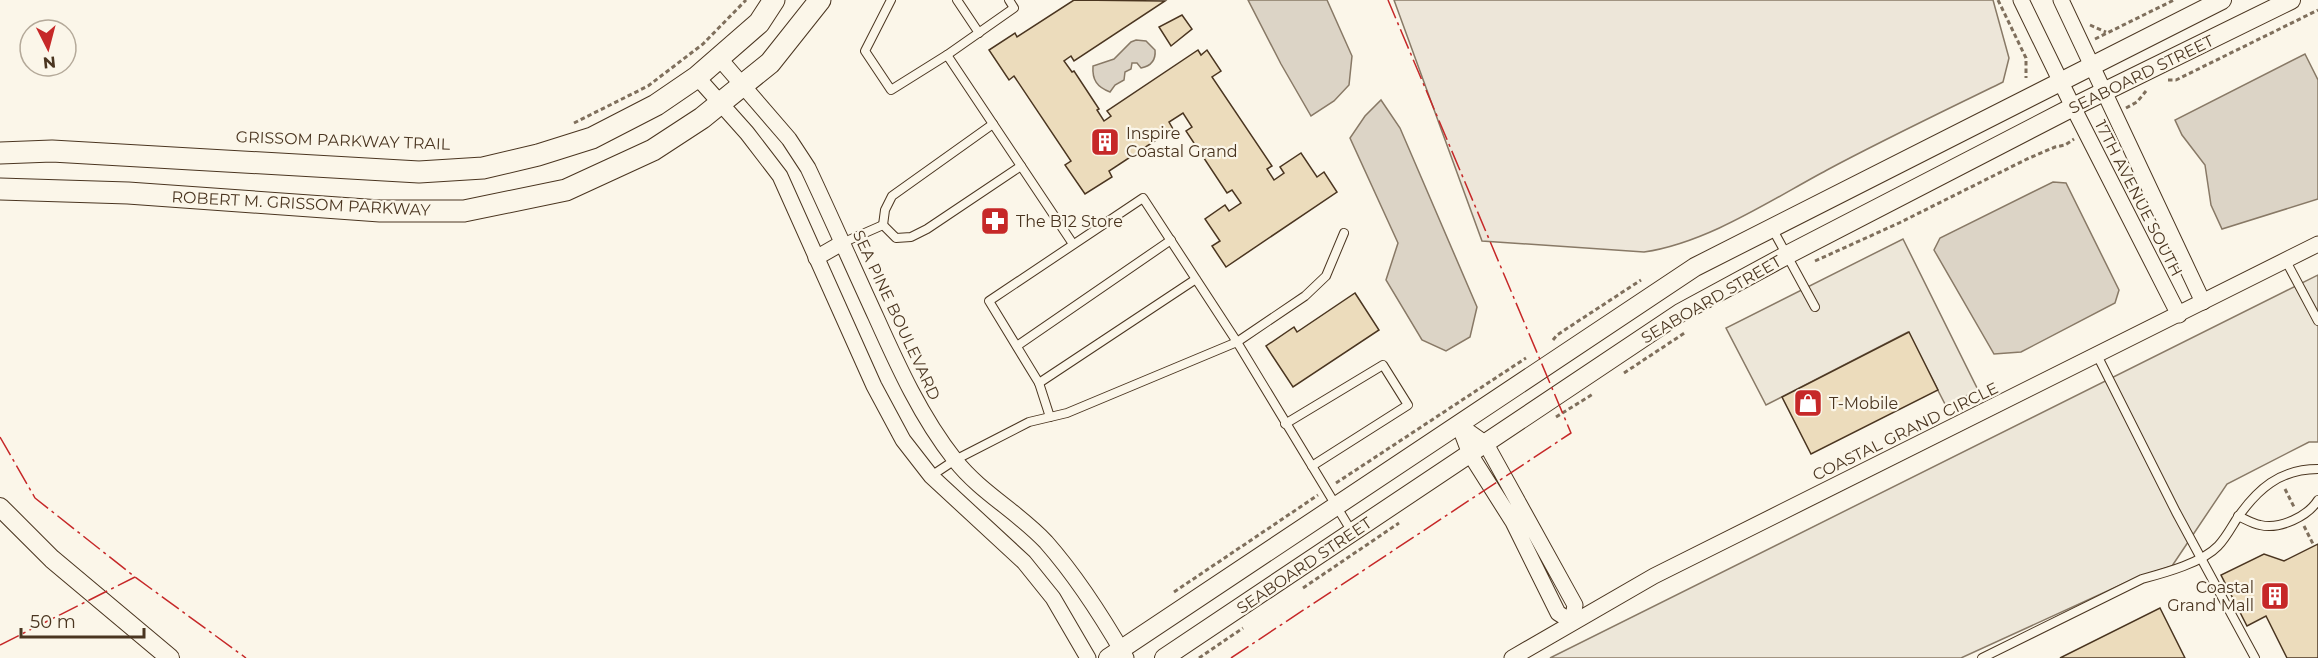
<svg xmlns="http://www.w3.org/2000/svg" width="2318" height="658" font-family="Montserrat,sans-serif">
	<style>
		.green { fill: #ede6d9; stroke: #887966; stroke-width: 1.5 }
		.parking { fill: #ede7d9; stroke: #887966; stroke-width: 1.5 }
		.water { fill: #dcd4c6; stroke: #887966; stroke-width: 1.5 }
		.building { fill: #ecdcbc; stroke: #4a3520; stroke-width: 1.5 }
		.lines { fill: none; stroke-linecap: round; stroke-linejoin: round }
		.service-casing { stroke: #4a3520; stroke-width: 10 }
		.minor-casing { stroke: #4a3520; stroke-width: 17 }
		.tertiary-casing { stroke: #4a3520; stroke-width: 20 }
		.secondary-casing { stroke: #4a3520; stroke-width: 23 }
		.path { stroke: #7f6f5c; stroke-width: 3; stroke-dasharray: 4.5 3; stroke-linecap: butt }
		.service { stroke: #fbf6e9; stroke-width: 8 }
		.minor { stroke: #fbf6e9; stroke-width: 15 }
		.tertiary { stroke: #fbf6e9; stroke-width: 18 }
		.secondary { stroke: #fbf6e9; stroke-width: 21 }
		.power { stroke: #c62828; stroke-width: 1.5; stroke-dasharray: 21 4.5 3 4.5; stroke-linecap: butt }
		.labels { text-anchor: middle; stroke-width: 4.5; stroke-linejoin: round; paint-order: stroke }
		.street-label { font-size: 16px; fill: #4a3520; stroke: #fbf6e9 }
		.poi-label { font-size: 16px; fill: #4a3520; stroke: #fbf6e9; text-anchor: start }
	</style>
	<rect width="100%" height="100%" fill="#fbf6e9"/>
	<!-- green -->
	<path class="green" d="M1394 0H1993L2009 58 2003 82C1944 111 1885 139 1827 170 1771 200 1707 243 1644 252L1482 241Z"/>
	<!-- parking -->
	<g class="parking">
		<path d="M1903 239 1978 390 1946 406 1908 332 1766 405 1726 328Z"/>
		<path d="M2318 275V442H2309L2227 484 2172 566 2138 577 1961 658H1550Z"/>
	</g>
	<!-- water -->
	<g class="water">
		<path d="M1248 0H1327L1352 56 1349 85 1334 101 1311 116 1281 64Z"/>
		<path d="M1136 40 1146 41 1155 50C1156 60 1151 66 1141 68L1137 63H1132L1131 69 1125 72 1124 80 1115 85 1110 92C1097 87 1092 80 1093 66L1114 59 1131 42Z"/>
		<path d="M2305 54 2318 80V199L2222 229 2211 205 2205 165 2182 135 2175 120Z"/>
		<path d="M1381 100 1400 128 1477 307 1470 337 1446 351 1422 340 1386 280 1398 243 1350 138 1365 116Z"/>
		<path d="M2053 182 2066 183 2119 290 2115 303 2021 352 1994 354 1934 250 1940 238Z"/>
	</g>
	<!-- building -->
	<g class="building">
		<path d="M1074 0 1165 1 1074 61 1071 56 1064 61 1072 72 1074 71 1099 109 1097 110 1104 121 1111 116 1107 111 1198 50 1201 55 1207 50 1221 71 1212 77 1272 166 1267 169 1274 180 1284 173 1280 167 1301 153 1317 177 1324 172 1337 192 1226 267 1212 246 1220 241 1205 219 1225 205 1229 211 1241 203 1232 190 1227 193 1186 131 1192 127 1183 113 1169 122 1173 129 1109 171 1112 177 1085 194 1065 165 1071 161 1014 76 1009 80 989 50 1015 33 1017 37Z"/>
		<path d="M1182 15 1192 29 1171 46 1159 27Z"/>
		<path d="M1355 293 1379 330 1293 387 1266 346 1294 327 1297 332Z"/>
		<path d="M1909 332 1938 390 1811 454 1782 397Z"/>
		<path d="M2318 544V658H2287L2266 616 2247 626 2221 575 2264 554 2284 561Z"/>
		<path d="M2160 608 2185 658H2060Z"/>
	</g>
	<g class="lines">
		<!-- service casing -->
		<g class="service-casing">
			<g id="service">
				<path d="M891 0 865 51 891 90 947 55 1073 244"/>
				<path d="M957 0 979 33"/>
				<path d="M947 55 1014 8 1009 0"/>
				<path d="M883 225 896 238 911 237 927 229 1021 166"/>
				<path d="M883 225 885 210 892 196 993 124"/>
				<path d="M1772 228 1815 307"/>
				<path d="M842 243 883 225"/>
				<path d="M2286 261 2318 321"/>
				<path d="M1196 279 1039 383 989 301 1143 198 1237 342 1305 296 1326 276 1344 233"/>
				<path d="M1017 346 1171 240"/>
				<path d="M2097 355 2176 512 2255 658"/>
				<path d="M1039 383 1050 417"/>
				<path d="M1285 424 1383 365 1408 405 1312 466"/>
				<path d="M931 476 955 460 1029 422 1067 413 1237 342 1352 532"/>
				<path d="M2238 516C2245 519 2253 524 2260 525 2280 530 2308 516 2318 500"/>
				<path d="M1982 658 2142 579C2164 573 2202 563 2218 546 2225 539 2231 528 2236 520 2257 489 2280 469 2318 469"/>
			</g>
		</g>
		<!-- minor casing -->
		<g class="minor-casing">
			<g id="minor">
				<path d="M2021 0 2073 107 2179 315"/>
				<path d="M2061 0 2203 302"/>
				<path d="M719 58 789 139 808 168C831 217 853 267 876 317 898 366 921 417 955 460 980 492 1018 512 1046 542 1076 576 1103 618 1126 658"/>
				<path d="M697 77 747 133 780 176 874 386 903 440 931 476 1024 562 1053 598 1088 658"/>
				<path d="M816 258 842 243"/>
				<path d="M1459 425 1486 444 1575 605 1572 622 1558 613 1513 522 1470 454Z"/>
				<path d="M1512 658 1654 576 2318 244"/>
			</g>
		</g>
		<!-- tertiary casing -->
		<g class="tertiary-casing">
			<g id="tertiary">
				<path d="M0 507 52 559 170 658"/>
				<path d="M1108 658 1695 267 2222 0"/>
				<path d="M1164 658 1680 313 1787 255 2073 107 2291 0"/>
			</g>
		</g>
		<!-- secondary casing -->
		<g class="secondary-casing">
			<g id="secondary">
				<path d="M0 153 52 151 419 172 483 168 538 155 592 138 656 105 697 77 759 23 774 0"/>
				<path d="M0 189 128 193 380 211H464L566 190 653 150 702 118 770 63 820 0"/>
			</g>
		</g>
		<!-- path -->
		<g class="path">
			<path d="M1998 0 2026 58V78"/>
			<path d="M2090 25 2106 32"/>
			<path d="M2095 39 2174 0"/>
			<path d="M2168 80H2176L2318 10"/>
			<path d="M2126 108 2137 102 2146 91"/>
			<path d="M574 123 648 86 703 44 746 0"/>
			<path d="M1815 261 1899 223 2027 159 2055 147 2065 145 2074 139"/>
			<path d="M1553 340 1557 335 1641 280"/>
			<path d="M1624 373 1686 332"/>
			<path d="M1556 417 1593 394"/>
			<path d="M1336 483 1526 358"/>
			<path d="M2285 489 2294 507"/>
			<path d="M2304 526 2314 546"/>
			<path d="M1303 588 1399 523"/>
			<path d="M1174 592 1318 495"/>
			<path d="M1199 658 1243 628"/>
		</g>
		<!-- service -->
		<use href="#service" class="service"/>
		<!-- minor -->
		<use href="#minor" class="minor"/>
		<!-- tertiary -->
		<use href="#tertiary" class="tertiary"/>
		<!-- secondary -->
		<use href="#secondary" class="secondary"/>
		<!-- power -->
		<g class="power">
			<path d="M0 437 35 498 135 577 246 658"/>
			<path d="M0 645 135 577"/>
			<path d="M1231 658 1571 433 1388 0"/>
		</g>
	</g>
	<!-- icons -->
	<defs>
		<g id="building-square" transform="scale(1.5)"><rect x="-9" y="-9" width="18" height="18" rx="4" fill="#c62828" stroke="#fbf6e9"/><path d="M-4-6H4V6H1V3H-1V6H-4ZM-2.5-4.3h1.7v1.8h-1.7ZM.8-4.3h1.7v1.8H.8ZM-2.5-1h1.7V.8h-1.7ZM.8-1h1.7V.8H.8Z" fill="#fff"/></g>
		<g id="pharmacy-square" transform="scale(1.5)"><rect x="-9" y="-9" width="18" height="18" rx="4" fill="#c62828" stroke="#fbf6e9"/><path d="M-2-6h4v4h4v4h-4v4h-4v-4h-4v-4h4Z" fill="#fff"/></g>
		<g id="shop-square" transform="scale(1.5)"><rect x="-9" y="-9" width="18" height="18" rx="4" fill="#c62828" stroke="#fbf6e9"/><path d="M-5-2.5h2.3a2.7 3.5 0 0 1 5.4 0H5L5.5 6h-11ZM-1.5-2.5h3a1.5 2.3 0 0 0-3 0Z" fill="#fff"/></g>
	</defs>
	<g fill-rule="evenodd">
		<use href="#building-square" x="1105" y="142"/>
		<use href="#pharmacy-square" x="995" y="221"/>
		<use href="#shop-square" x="1808" y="403"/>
		<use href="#building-square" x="2275" y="596"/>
	</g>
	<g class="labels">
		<!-- street labels -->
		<g class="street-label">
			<text transform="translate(2141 74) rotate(-26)" y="6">SEABOARD STREET</text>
			<text transform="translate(343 140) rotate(2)" y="6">GRISSOM PARKWAY TRAIL</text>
			<text transform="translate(2139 198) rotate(63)" y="6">17TH AVENUE SOUTH</text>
			<text transform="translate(301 203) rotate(3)" y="6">ROBERT M. GRISSOM PARKWAY</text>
			<text transform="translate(1711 299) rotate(-30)" y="6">SEABOARD STREET</text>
			<text transform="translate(897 315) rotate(65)" y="6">SEA PINE BOULEVARD</text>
			<text transform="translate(1905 431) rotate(-26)" y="6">COASTAL GRAND CIRCLE</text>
			<text transform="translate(1304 565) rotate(-34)" y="6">SEABOARD STREET</text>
		</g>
		<!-- poi labels -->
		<g class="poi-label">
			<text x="1126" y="139">Inspire<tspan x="1126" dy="18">Coastal Grand</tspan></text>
			<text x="1016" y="227">The B12 Store</text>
			<text x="1829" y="409">T-Mobile</text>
			<text x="2254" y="593" text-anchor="end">Coastal<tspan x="2254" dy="18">Grand Mall</tspan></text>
		</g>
	</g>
	<!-- north arrow -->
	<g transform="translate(48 48) rotate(174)"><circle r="28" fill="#fbf6e9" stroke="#b4a999" stroke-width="1.5"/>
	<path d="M0-4.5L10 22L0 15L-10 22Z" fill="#c62828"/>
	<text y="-9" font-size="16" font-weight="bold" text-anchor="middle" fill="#4a3520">N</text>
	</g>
	<!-- scale -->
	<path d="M21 628v9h123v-9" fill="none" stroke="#4a3520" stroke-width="3"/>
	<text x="30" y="628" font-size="18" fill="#4a3520" stroke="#fbf6e9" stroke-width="4.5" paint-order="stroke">50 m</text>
</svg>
